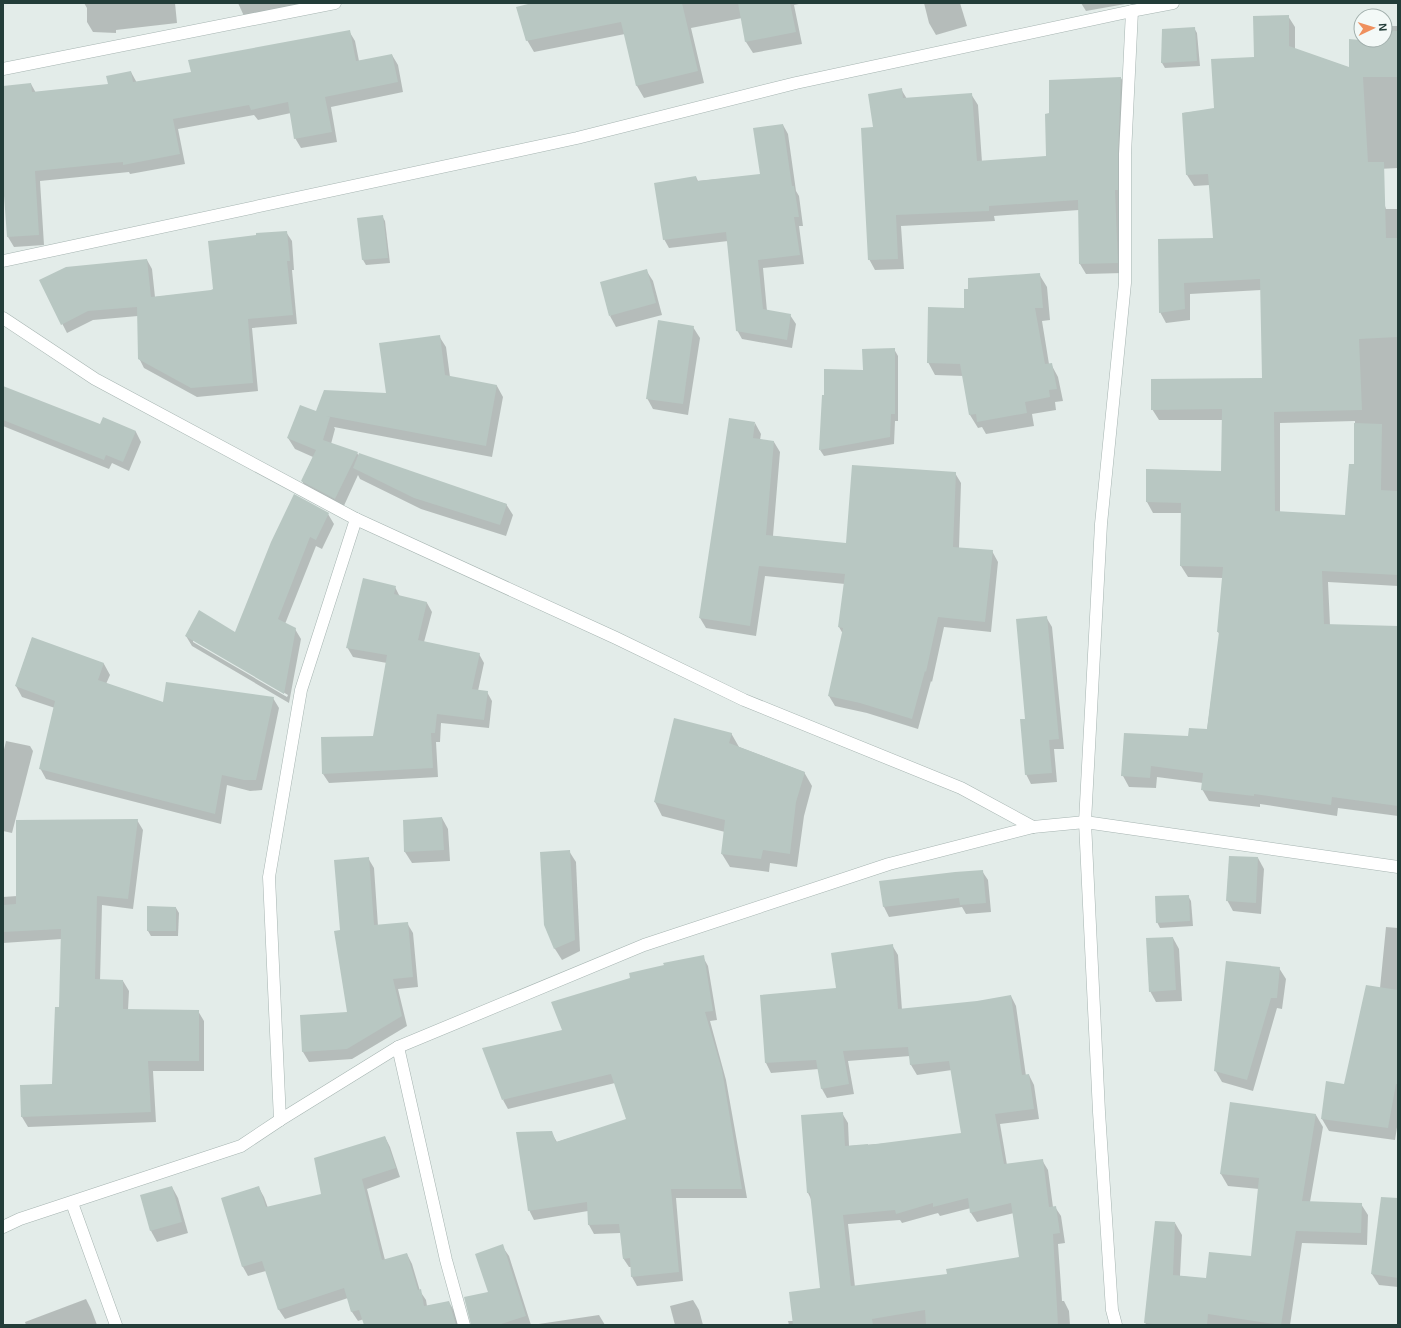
<svg xmlns="http://www.w3.org/2000/svg" width="1401" height="1328" font-family="Helvetica,sans-serif">
	<style>
		.shadow { fill: #0003; fill-rule: evenodd }
		.building { fill: #b8c7c2; fill-rule: evenodd }
		.lines { fill: none; stroke-linecap: round; stroke-linejoin: round }
		.minor-casing { stroke: #a6b4b1; stroke-width: 13 }
		.minor { stroke: #fff; stroke-width: 12 }
	</style>
	<rect width="100%" height="100%" fill="#e3ece9"/>
	<!-- shadow -->
	<g class="shadow">
		<path d="M84 3H175L177 23 116 30V33L93 32 87 22V8Z"/>
		<path d="M238 3H319L244 16Z"/>
		<path d="M536 3H804L794 5 802 44 753 53 746 42 742 18 691 28 704 83 644 98 637 86 625 34 534 52 527 40Z"/>
		<path d="M924 3H960L967 26 936 35 929 23Z"/>
		<path d="M1081 3H1131L1086 11Z"/>
		<path d="M1288 16 1295 27V49L1350 68 1361 40H1385V26H1398V168L1301 173 1385 206 1386 209H1398V586L1328 582 1330 625 1398 627V816L1338 808 1337 816 1260 804V807L1209 801 1202 789 1203 783 1157 777 1156 788 1129 787 1123 776 1189 738 1207 730 1220 635 1218 632 1223 578 1188 577 1181 566 1182 513H1153L1147 502 1222 472 1223 420H1159L1152 409 1264 379 1261 290 1190 294V320L1166 323 1160 312 1214 238 1210 185 1194 186 1187 175 1183 113 1216 109ZM1355 421V466L1346 516 1280 512V423Z"/>
		<path d="M1194 28 1197 33 1200 66 1165 68 1162 63 1163 30Z"/>
		<path d="M349 31 355 41 359 61 392 55 398 65 403 92 331 107 337 142 301 148 295 138 291 113 258 120 254 115 178 129 185 164 130 174 129 172 40 181 44 245 14 247 8 237 3 167V87L31 84 36 93 109 85 131 72 137 83 192 73Z"/>
		<path d="M1121 78 1127 88 1123 273 1086 274 1080 264 1079 210 994 216 995 221 901 226 904 269 875 270 869 259 874 128 901 89 907 99 971 94 978 105 982 162 1047 157 1050 114Z"/>
		<path d="M783 125 788 134 796 191 799 196 803 226H799L804 264 763 268 767 311 790 315 796 324 792 348 742 339 737 330 728 241 669 248 664 239 696 177 698 181 761 175Z"/>
		<path d="M382 216 385 221 390 263 366 265 363 260 358 219Z"/>
		<path d="M286 232 292 241 294 270H292L297 324 252 328 258 391 197 397 144 368 139 358 138 316 93 320 67 333 40 280 147 260 152 269 155 297 212 291Z"/>
		<path d="M646 270 653 281 662 315 616 327 610 316Z"/>
		<path d="M1039 274 1047 287 1050 320 1042 321 1049 364H1051L1058 377 1063 401 1055 402 1056 410 1032 414 1034 426 986 434 982 427 978 428 970 415 964 376 935 375 928 362 965 309Z"/>
		<path d="M693 327 700 338 688 415 653 409 647 398Z"/>
		<path d="M439 336 446 347 450 377 497 386 503 397 492 457 334 427 335 429 331 444 357 453 359 456 506 504 513 515 506 536 421 509 360 479 358 475 342 510 308 492 302 481 313 457 295 449 288 438 316 413 388 394Z"/>
		<path d="M894 349 898 356V421H895L894 444 824 456 820 450 864 371Z"/>
		<path d="M3 390 101 426 104 418 136 432 141 442 129 471 112 463 109 469 3 426Z"/>
		<path d="M755 423 761 434 760 440 774 442 780 452 773 536 847 544 955 473 961 483 959 548 992 551 998 562 991 632 944 627 932 682 931 681 918 729 867 713 835 706 829 696 843 634 839 627 845 584 765 576 756 636 706 628 700 618Z"/>
		<path d="M328 514 334 524 322 549 316 546 285 624 295 629 301 639 289 703 192 646 186 636 236 634 272 542ZM193 640 288 695 287 697 193 642Z"/>
		<path d="M395 587 400 597 427 603 432 612 424 642 479 654 484 663 478 691 487 692 492 701 489 728 441 723 440 742H436L438 777 329 783 323 774 374 737 387 663 353 657 347 647Z"/>
		<path d="M1046 617 1052 627 1064 749H1054L1057 782 1031 784 1026 774V720Z"/>
		<path d="M32 638 104 664 110 675 106 684 164 703 273 698 279 708 262 790 250 791 227 785 221 824 46 779 40 768 55 708 22 697 16 686Z"/>
		<path d="M731 733 739 747 804 772 812 786 804 816 797 867 770 863 769 872 730 867 722 854 725 832 662 816 655 802Z"/>
		<path d="M6 741 30 746 33 751 12 833 3 831V754Z"/>
		<path d="M442 818 448 829 450 861 412 863 405 852 404 821Z"/>
		<path d="M137 820 143 830 133 909 102 905 100 981H123L129 991 128 1010 198 1011 204 1021V1071H153L156 1122 28 1127 22 1117 21 1086 53 1085 60 1008 62 939 3 943V897L17 896Z"/>
		<path d="M569 851 576 862 580 951 562 960 555 949 545 925Z"/>
		<path d="M368 858 374 868 378 926 407 923 413 933 418 987 398 989 407 1026 352 1059 309 1062 303 1052 301 1016 348 1013 341 931Z"/>
		<path d="M1258 858 1264 869 1261 914 1233 911 1227 900Z"/>
		<path d="M982 871 988 880 991 912 966 914 962 907 889 917 884 907 881 882Z"/>
		<path d="M1188 896 1191 901 1193 926 1160 928 1157 922Z"/>
		<path d="M176 908 179 913 178 936H151L148 931Z"/>
		<path d="M1386 927 1398 928V1121L1395 1140 1329 1131 1322 1119 1345 1085 1380 988Z"/>
		<path d="M1173 938 1179 949 1182 1001 1156 1002 1150 991Z"/>
		<path d="M892 945 898 955 902 1010 977 1002 1011 996 1016 1006 1026 1076 1029 1075 1034 1085 1039 1119 1000 1124 1007 1165 1042 1160 1048 1170 1053 1207H1055L1061 1216 1065 1243 1058 1244 1062 1301H1064L1069 1311 1070 1325H789L788 1321H794L822 1289 812 1201 808 1193 802 1116 842 1113 848 1123 849 1146 893 1143 962 1134 952 1070 917 1075 911 1065 910 1056 848 1061 854 1094 827 1098 822 1089 819 1069 771 1073 766 1063 761 996 837 989ZM971 1208V1213L977 1222 1014 1213 1020 1258 948 1275 855 1287 848 1224 900 1220 902 1223 938 1213 940 1216Z"/>
		<path d="M703 957 708 966 717 1020 710 1021 726 1080 747 1198H676L683 1281 637 1286 632 1277 631 1267H629L623 1258 621 1233 594 1234 589 1225 588 1211 534 1220 529 1210 551 1132 557 1142 627 1120 615 1083 508 1109 503 1100 564 1031Z"/>
		<path d="M1279 968 1286 979 1282 1009 1277 1008 1253 1091 1222 1082 1215 1070Z"/>
		<path d="M1231 1103 1316 1115 1323 1127 1310 1202 1361 1204 1368 1215 1367 1245 1302 1243 1290 1325H1146L1145 1321 1175 1223 1182 1235 1180 1276 1207 1279 1252 1258 1259 1189 1228 1186 1221 1174Z"/>
		<path d="M385 1137 390 1147 400 1177 367 1189 385 1260 407 1254 412 1264 420 1291 426 1300 427 1306 449 1302 454 1311 458 1325H365L364 1319 358 1321 352 1312 348 1298 285 1319 279 1310 266 1271 248 1276 243 1267 222 1199 259 1188 264 1197 268 1208 322 1195Z"/>
		<path d="M172 1187 178 1198 188 1233 157 1242 151 1231 141 1196Z"/>
		<path d="M1398 1245V1287L1379 1285 1372 1274Z"/>
		<path d="M502 1246 509 1256 531 1325H472L489 1293Z"/>
		<path d="M86 1299 91 1309 97 1325H26L25 1322Z"/>
		<path d="M693 1300 699 1310 703 1325H675L670 1306Z"/>
		<path d="M599 1315 605 1325H532Z"/>
	</g>
	<!-- building -->
	<g class="building">
		<path d="M532 3H682L698 71 636 86 621 22 526 41 516 7Z"/>
		<path d="M738 3H790L796 32 745 42Z"/>
		<path d="M1289 15V46L1349 67V39L1360 40 1361 29V40H1385V30L1398 31V77H1363L1368 162H1384L1386 238H1398V337L1359 339 1362 410 1274 412 1275 511 1345 515 1349 464H1354V423L1382 424 1381 490 1398 491V575L1322 571 1324 624 1398 626V806L1332 797 1331 805 1254 794V796L1201 790 1203 773 1151 766 1150 778 1121 776 1124 733 1188 736 1189 728 1207 729 1219 632H1217L1223 567 1180 566 1181 503 1146 502V469L1221 471 1222 409 1151 410V379L1262 378 1260 279 1184 283 1185 309 1159 313 1158 239 1213 238 1208 174 1186 175 1182 113 1214 108 1211 59 1254 57 1253 16Z"/>
		<path d="M1195 27 1197 61 1161 63 1162 29Z"/>
		<path d="M350 30 356 61 392 54 398 82 325 97 332 132 294 139 288 102 251 110 249 105 173 119 180 154 123 165V162L35 171 39 235 7 237 3 182V86L31 83 32 92 108 84 106 76 131 71 133 82 191 72 188 60Z"/>
		<path d="M1121 77 1118 154V190H1115L1118 263 1079 264 1078 200 989 206V211L896 215 898 259 868 260 861 128 873 127 868 94 902 88 903 98 972 93 977 161 1046 156 1045 114 1049 113V80Z"/>
		<path d="M783 124 792 186H794L799 217H794L800 255 758 260 763 309 791 314 787 340 736 331 726 232 663 240 654 183 696 176 697 181 760 174 753 128Z"/>
		<path d="M383 215 388 258 362 260 357 218Z"/>
		<path d="M287 231 290 261H287L293 315 248 319 253 383 191 388 138 359 137 307 88 311 61 325 39 280 66 267 147 259 151 297 211 290 213 289 208 241 256 235V233Z"/>
		<path d="M647 269 656 303 609 316 600 282Z"/>
		<path d="M1040 273 1043 308H1035L1045 364 1052 363 1057 389 1049 390 1050 397 1025 402 1027 413 977 422 976 414 969 415 960 364 927 363 928 307 964 308V289H968V278Z"/>
		<path d="M658 320 694 326 683 404 646 399Z"/>
		<path d="M440 335 445 375 497 385 486 446 326 416 330 417 323 440 358 452 335 499 301 481 316 450 287 438 300 405 316 411 324 390 386 393 379 343Z"/>
		<path d="M895 348V414H891L890 437 819 450 822 395H824V369L863 370 862 349Z"/>
		<path d="M3 386 100 424 103 417 136 431 123 462 106 455 104 460 3 420Z"/>
		<path d="M729 418 755 422 753 438 774 441 766 535 846 543 852 465 956 472 953 547 993 550 985 622 938 617 926 672 925 671 912 719 860 703 828 696 843 628 838 627 845 574 759 566 750 626 699 618Z"/>
		<path d="M359 453 507 504 500 525 414 498 353 468Z"/>
		<path d="M294 494 329 513 316 540 310 537 278 619 296 628 284 694 185 636 199 610 235 632 271 542Z"/>
		<path d="M363 578 396 586 394 594 427 602 418 640 480 653 472 689 488 691 484 720 437 714 435 733H431L433 768 322 774 321 737 373 736 387 655 346 648Z"/>
		<path d="M1047 616 1059 739 1049 740 1052 773 1025 775 1020 719H1025L1016 619Z"/>
		<path d="M32 637 104 663 98 680 163 702 166 682 274 697 256 780H244L222 775 215 814 39 769 55 701 15 686Z"/>
		<path d="M674 718 732 733 729 743 805 772 796 802 790 854 763 850 761 859 721 854 725 820 654 802Z"/>
		<path d="M442 817 444 850 404 852 403 820Z"/>
		<path d="M138 819 128 899 97 896 95 979 123 980V1009L199 1010V1061H148L151 1112 21 1117 20 1085 52 1084 55 1007H59L61 929 3 932V905L16 904V820Z"/>
		<path d="M570 850 575 940 554 949 544 925 540 852Z"/>
		<path d="M1229 856 1258 857 1256 903 1226 901Z"/>
		<path d="M369 857 374 925 408 922 413 977 393 979 402 1016 347 1049 302 1052 300 1015 347 1012 334 931 340 930 334 860Z"/>
		<path d="M983 870 986 903 960 905 959 898 883 907 879 881 955 872Z"/>
		<path d="M1189 895 1190 921 1156 923 1155 896Z"/>
		<path d="M147 906 176 907V931H147Z"/>
		<path d="M1173 937 1176 990 1149 992 1146 938Z"/>
		<path d="M893 944 898 1009 977 1001 1011 995 1022 1075 1029 1074 1034 1109 995 1114 1004 1164 1043 1159 1049 1207 1056 1206 1060 1233 1053 1234 1058 1325H926L925 1310 872 1319 873 1325H793L789 1292 820 1288 810 1193H807L801 1115 843 1112 845 1146 868 1144V1145L961 1133 949 1061 910 1065 908 1047 843 1051 849 1084 821 1089 816 1060 765 1063 760 995 836 988 831 953ZM968 1198 970 1213 1011 1203 1019 1257 946 1269 947 1274 851 1286 843 1215 895 1210 896 1214 933 1203V1207Z"/>
		<path d="M704 955 713 1011 705 1012 722 1070 742 1189H671L679 1272 631 1277 630 1258 623 1259 619 1224 588 1225 587 1202 528 1211 516 1132 552 1131 556 1142 626 1119 611 1074 502 1100 482 1048 562 1030 551 1002 630 978 629 973 664 965 663 963Z"/>
		<path d="M1226 961 1280 967 1277 998H1271L1247 1080 1214 1071Z"/>
		<path d="M1366 985 1398 990V1084H1396L1388 1128 1321 1119 1326 1081 1344 1084Z"/>
		<path d="M1230 1102 1316 1114 1302 1201 1362 1203 1361 1233 1296 1231 1281 1325 1208 1314 1207 1325H1163L1144 1323 1155 1221 1175 1222 1173 1275 1206 1278 1209 1252 1251 1256 1259 1178 1220 1174Z"/>
		<path d="M385 1136 396 1168 362 1179 382 1260 407 1253 418 1290 421 1289 424 1306 449 1301 456 1325H364L359 1310 351 1312 344 1288 278 1310 262 1261 242 1267 221 1198 259 1186 266 1207 321 1194 314 1158Z"/>
		<path d="M172 1186 182 1222 150 1231 140 1195Z"/>
		<path d="M1381 1197 1398 1198V1278L1371 1274Z"/>
		<path d="M503 1244 526 1316 498 1325H471L464 1297 488 1292 475 1254Z"/>
	</g>
	<g class="lines">
		<!-- minor casing -->
		<g class="minor-casing">
			<g id="minor">
				<path d="M3 69 335 3"/>
				<path d="M3 261 577 138 796 83 1132 11 1173 3"/>
				<path d="M3 318 95 379 356 519 616 638 744 700 961 788 1033 827"/>
				<path d="M398 1047 446 1260 464 1325"/>
				<path d="M280 1120 269 877 301 690 356 519"/>
				<path d="M72 1203 116 1325"/>
				<path d="M3 1227 20 1219 241 1146 280 1120 398 1047 644 945 889 864 1033 827 1085 822 1398 867"/>
				<path d="M1116 1325 1112 1310 1099 1112 1085 822 1101 524 1125 283V154L1132 11"/>
			</g>
		</g>
		<!-- minor -->
		<use href="#minor" class="minor"/>
	</g>
	<!-- border -->
	<rect width="1401" height="1328" fill="none" stroke="#233d39" stroke-width="8"/>
	<!-- north arrow -->
	<g transform="translate(1373 28) rotate(86)"><circle r="19" fill="#f3f9f7" stroke="#a0aeab"/>
	<path d="M0-3L7 15L0 10L-7 15Z" fill="#ef905e"/>
	<text y="-6" font-size="11" font-weight="bold" text-anchor="middle" fill="#233d39">N</text>
	</g>
</svg>
